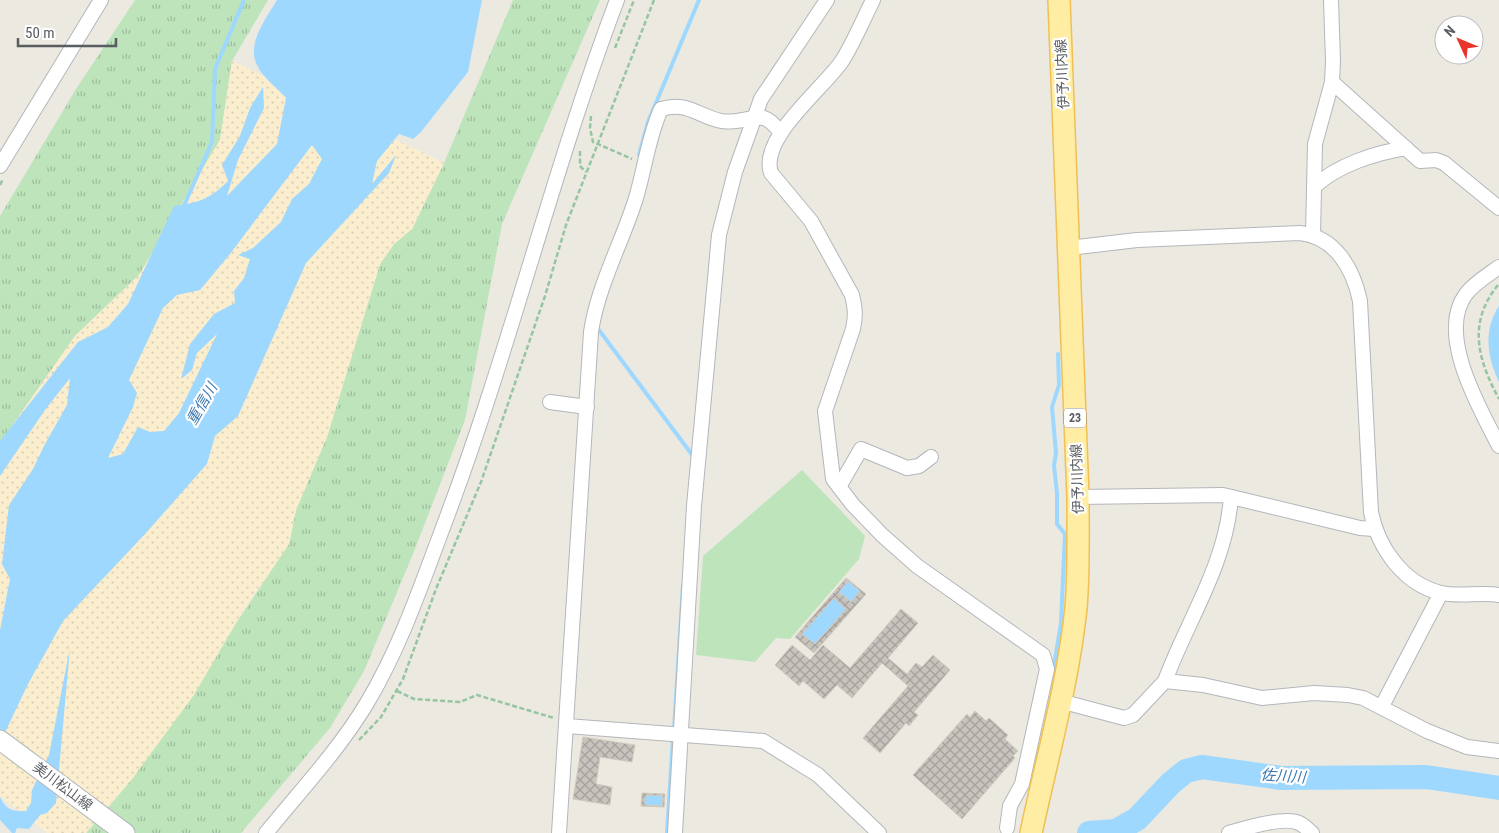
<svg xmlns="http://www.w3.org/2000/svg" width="1499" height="833" font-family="'Roboto Condensed','Noto Sans JP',sans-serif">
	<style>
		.grass { fill: url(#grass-tufts) }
		.sand { fill: url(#sand-dots) }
		.pitch { fill: #bee4bc }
		.water { fill: #9ed8ff; fill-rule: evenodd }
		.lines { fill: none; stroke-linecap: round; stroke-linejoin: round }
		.stream { stroke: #9ed8ff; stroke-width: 4 }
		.river { stroke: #9ed8ff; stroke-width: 24 }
		.building { fill: url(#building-cross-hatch); stroke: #d1cbbf; fill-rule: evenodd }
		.street-casing { stroke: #b3b7bb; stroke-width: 16 }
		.secondary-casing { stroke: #b4b8bd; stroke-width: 21 }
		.primary-casing { stroke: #f0c055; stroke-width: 24 }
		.path { stroke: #96c5a2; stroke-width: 2.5; stroke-dasharray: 5 2.5; stroke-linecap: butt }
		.street { stroke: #fff; stroke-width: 14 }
		.secondary { stroke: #fff; stroke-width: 19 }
		.primary { stroke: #ffeda3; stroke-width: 21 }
		.labels { text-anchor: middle; stroke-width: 4.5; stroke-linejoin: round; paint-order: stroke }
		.shield { fill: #fff; stroke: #8b8e91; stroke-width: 1 }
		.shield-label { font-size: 12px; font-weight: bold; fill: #595d62 }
		.street-label { font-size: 14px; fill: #595d62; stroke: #fff }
		.water-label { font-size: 15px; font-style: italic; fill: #3c78af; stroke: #fff }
	</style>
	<defs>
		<pattern id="grass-tufts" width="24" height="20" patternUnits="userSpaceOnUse" patternTransform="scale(1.25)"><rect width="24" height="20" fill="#bee4bc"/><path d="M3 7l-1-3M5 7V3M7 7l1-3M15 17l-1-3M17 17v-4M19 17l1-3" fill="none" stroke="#9dbc9c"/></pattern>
		<pattern id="sand-dots" width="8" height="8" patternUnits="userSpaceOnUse" patternTransform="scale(1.25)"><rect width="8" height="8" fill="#faeece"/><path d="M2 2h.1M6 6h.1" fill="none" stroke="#d9ceb3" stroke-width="1.8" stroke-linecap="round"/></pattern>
		<pattern id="building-cross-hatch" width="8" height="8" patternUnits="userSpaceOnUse" patternTransform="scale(1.25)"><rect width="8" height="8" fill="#c7c4be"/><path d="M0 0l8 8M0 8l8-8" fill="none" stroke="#a5a29e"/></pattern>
	</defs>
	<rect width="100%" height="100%" fill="#ece9e0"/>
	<!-- grass -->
	<g class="grass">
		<path d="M135 0H268L232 61 220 140 139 275 75 336 0 443V216L76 89Z"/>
		<path d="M513 0H600L502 224 465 420 413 554 364 671 330 728 241 833H86L132 779 289 544 296 510 327 437 380 264 394 244 412 229 444 163Z"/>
	</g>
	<!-- sand -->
	<path class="sand" d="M232 61 444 163 412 229 394 244 380 264 327 437 296 510 289 544 243 611 194 695 132 779 86 833H47L0 796V443L75 336 139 275 220 140Z"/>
	<!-- pitch -->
	<path class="pitch" d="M802 470 865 536 859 559 790 639 776 638 755 662 696 655 703 556Z"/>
	<!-- water -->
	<g class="water">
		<path d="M277 0H482L468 72 421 132 413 139 399 134 377 161 372 184 396 155 389 173 306 263 238 416 215 436 207 464 146 533 63 621 28 684 0 743V630L10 579 2 564 9 505 33 469 45 444 67 405 70 378 45 410 0 476V441L78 342 108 327 128 304 174 206C198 203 210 199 228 181L222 165 240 136 250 108 263 87 264 108 238 160 227 196 277 144 286 98C277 88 262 77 257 65 246 44 267 17 277 0ZM312 145 322 159 309 184 292 199 281 222 253 248 238 255 250 259 244 278 234 291 235 303 214 314 190 344 181 379 192 370 197 353 217 334 179 413 164 431 150 432 138 427 123 454 108 458 133 407 137 393 129 380 163 308 177 295 200 290 230 254Z"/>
		<path d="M1499 306V382C1487 357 1483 330 1499 306Z"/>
		<path d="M848 581 860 591 851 602 839 592Z"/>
		<path d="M834 598 846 609 815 644 802 634Z"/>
		<path d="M70 648 56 803 47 813 40 815 29 829 17 828 15 833H12L0 820V797C7 811 12 811 26 811L31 803 32 790 49 755Z"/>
		<path d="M646 795 663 796 662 806 645 805Z"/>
	</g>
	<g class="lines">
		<!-- stream -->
		<g class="stream">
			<path d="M639 155 648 122 699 0"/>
			<path d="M183 208 212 142 215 69 244 0"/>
			<path d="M596 326 693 456V459"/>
			<path d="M1053 671 1061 623 1065 534 1057 524V493L1054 466 1056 453 1052 407 1059 385 1058 354"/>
			<path d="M674 730 683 585"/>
			<path d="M667 833 673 737"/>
		</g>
		<!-- river -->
		<path class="river" d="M1089 833 1116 831 1137 819 1171 783 1186 771 1202 767 1281 778 1426 777 1499 788"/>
	</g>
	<!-- building -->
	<g class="building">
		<path d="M846 578 866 594 814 653 795 637ZM848 581 860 591 851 602 839 592ZM834 598 846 609 815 644 802 634Z"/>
		<path d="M901 609 918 623 888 658 907 674 916 663 922 667 933 655 950 670 914 712 918 715 909 726 906 723 880 753 863 738 908 686 882 663 852 698 837 685 824 699 803 681 799 686 775 665 792 645 810 660 823 645 850 668Z"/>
		<path d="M975 711 986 721 989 718 1008 735 1005 739 1018 751 1013 756 1015 758 962 819 913 775 967 714 970 717Z"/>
		<path d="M583 737 635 745 632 762 600 757 596 784 612 787 610 805 573 799Z"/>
		<path d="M642 793 665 794 664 807 641 806ZM646 795 663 796 662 806 645 805Z"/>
	</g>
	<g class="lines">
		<!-- street casing -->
		<g class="street-casing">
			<g id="street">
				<path d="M873 0C863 20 854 42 842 61 823 89 759 138 771 173L811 221 852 295C855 307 856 316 853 329L825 411 833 479 853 505 882 535 917 566 1043 655 1047 669 1022 784 1010 806 1007 828"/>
				<path d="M1332 82 1420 161 1436 160 1444 163 1499 208"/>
				<path d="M0 166 101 0"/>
				<path d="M1314 187C1337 165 1375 153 1406 148"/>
				<path d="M1313 234 1315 144 1332 82 1333 61 1331 0"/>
				<path d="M1069 248 1137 240 1300 233C1335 237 1353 268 1360 301L1371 512C1378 547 1403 584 1441 593 1459 597 1480 592 1499 595"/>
				<path d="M1499 267C1488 275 1474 283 1466 294 1436 334 1480 409 1499 446"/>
				<path d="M550 402 587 407"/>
				<path d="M839 487 861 449 907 468 919 466 931 457"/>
				<path d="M1078 497 1223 495 1360 528 1374 529"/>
				<path d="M1165 681C1188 619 1226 565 1231 497"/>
				<path d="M1060 701 1124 718 1133 715 1165 681 1203 685 1262 698 1314 693 1348 695 1363 698 1427 731 1467 747 1499 751"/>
				<path d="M1382 706 1441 593"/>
				<path d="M567 726 763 741 818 775 879 833"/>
				<path d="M266 833C301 790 338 751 367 703 401 646 422 583 445 522 510 350 552 172 617 0"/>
				<path d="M559 833 591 332C598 285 622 243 636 198 645 168 648 138 661 109 688 101 697 116 721 121 736 124 751 116 764 118 771 120 777 128 781 133"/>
				<path d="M675 833 694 506 719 235 735 172 761 99 827 0"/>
				<path d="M1229 833C1245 828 1285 816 1299 823 1304 825 1308 830 1312 833"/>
			</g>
		</g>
		<!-- secondary casing -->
		<g class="secondary-casing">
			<path id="secondary" d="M0 740 125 833"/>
		</g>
		<!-- primary casing -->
		<g class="primary-casing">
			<path id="primary" d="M1031 833C1047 758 1068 684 1076 608 1079 571 1078 534 1078 497L1059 0"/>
		</g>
		<!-- path -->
		<g class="path">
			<path d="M615 48 634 0"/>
			<path d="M591 116 590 128 593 142 632 159"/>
			<path d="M580 151V166L586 172"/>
			<path d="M0 185 3 179"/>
			<path d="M1498 285C1467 323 1478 360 1499 399"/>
			<path d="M397 691 414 699 460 702 477 695 554 718"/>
			<path d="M359 740 381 717 403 679 436 589 481 482 545 296 566 225 654 0"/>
		</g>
		<!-- street -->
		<use href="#street" class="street"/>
		<!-- secondary -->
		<use href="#secondary" class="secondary"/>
		<!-- primary -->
		<use href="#primary" class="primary"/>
	</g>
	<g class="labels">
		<!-- shield labels -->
		<rect class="shield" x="1064" y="408.5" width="22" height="19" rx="4"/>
		<g class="shield-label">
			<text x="1075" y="422">23</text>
		</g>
		<!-- street labels -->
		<g class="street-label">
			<text transform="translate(1062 74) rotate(-93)" y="5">伊予川内線</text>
			<text transform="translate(1077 479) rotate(-92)" y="5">伊予川内線</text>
			<text transform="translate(63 786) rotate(37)" y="5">美川松山線</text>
		</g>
		<!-- water labels -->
		<g class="water-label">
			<text transform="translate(202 404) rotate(-60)" y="5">重信川</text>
			<text transform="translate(1283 776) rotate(4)" y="5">佐川川</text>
		</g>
	</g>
	<!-- north arrow -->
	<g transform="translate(1459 40) rotate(314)"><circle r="24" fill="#ffffff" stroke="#bdbec0"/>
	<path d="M0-4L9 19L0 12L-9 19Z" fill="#e8342b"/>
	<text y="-8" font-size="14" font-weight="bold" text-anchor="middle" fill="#595d62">N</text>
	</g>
	<!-- scale -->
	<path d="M18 38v8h98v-8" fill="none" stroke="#595d62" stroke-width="2.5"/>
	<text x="25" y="38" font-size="15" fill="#595d62" stroke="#ffffff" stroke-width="4" paint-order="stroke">50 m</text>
</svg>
